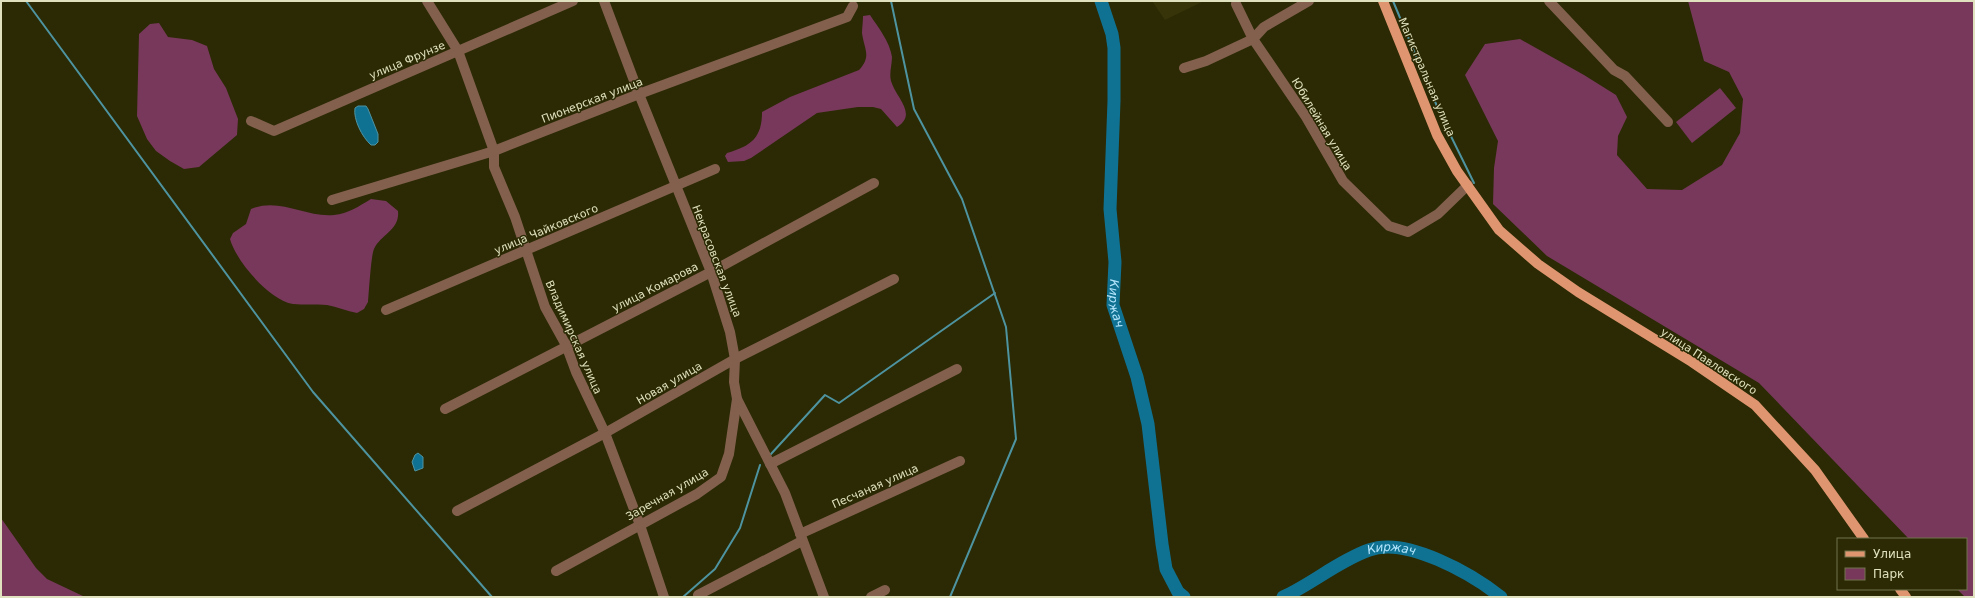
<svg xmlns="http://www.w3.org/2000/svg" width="1975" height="598" font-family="'DejaVu Sans',sans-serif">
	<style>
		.built { fill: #363408 }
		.green { fill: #77385b }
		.water { fill: #107293; stroke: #4e93a0 }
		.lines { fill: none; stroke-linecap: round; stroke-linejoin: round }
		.stream { stroke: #4e93a0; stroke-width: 2 }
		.river { stroke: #107293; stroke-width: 13 }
		.minor { stroke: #83604e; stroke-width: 10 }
		.major { stroke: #df9670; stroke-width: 10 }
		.labels { text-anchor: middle; stroke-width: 3; stroke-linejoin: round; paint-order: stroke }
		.street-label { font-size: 11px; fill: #e0e1be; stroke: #2b2a04 }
		.water-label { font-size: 12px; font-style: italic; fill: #b4e6fd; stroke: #2b2a04 }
	</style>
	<rect width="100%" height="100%" fill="#2b2a04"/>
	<!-- built -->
	<path class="built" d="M1152 1H1204L1165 20Z"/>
	<!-- green -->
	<g class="green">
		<path d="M1688 1H1974V597H1965L1957 589H1966V539H1909L1759 383 1547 256 1493 204 1494 168 1498 141 1465 75 1485 44 1520 39 1584 75 1616 95 1627 117 1618 136 1617 155 1647 189 1682 190 1722 165 1740 133 1743 99 1729 72 1704 61Z"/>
		<path d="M870 15C878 27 890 42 892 57 892 65 889 73 891 81 896 98 918 114 897 127L881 109 873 107H858L817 113 751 158 744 161 728 162 725 156 727 153C751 146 762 138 762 112L790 97 859 70C872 56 864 49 862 33 862 28 863 22 863 16Z"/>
		<path d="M159 23 168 37 192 40 207 46 214 69 226 88 238 119 237 135 199 167 184 169 170 161 156 151 147 139 137 116 139 34 150 24Z"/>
		<path d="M1720 88 1736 108 1692 143 1676 122Z"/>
		<path d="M371 199 386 201 398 211C400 230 381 234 374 249 371 255 369 293 368 302L364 309 357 313C347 311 337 307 327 305 315 304 304 305 293 304 269 300 236 261 230 239L233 233 246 224 251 209C280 197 306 218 334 215 348 214 359 206 371 199Z"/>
		<path d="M1 518 36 568 47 579 85 597H1Z"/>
	</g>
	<!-- water -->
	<g class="water">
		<path d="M358 106H366L368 109 378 134V142L375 145H371C362 137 353 119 355 108Z"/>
		<path d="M418 453 423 457V468L415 471 412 462 415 455Z"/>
	</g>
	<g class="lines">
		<!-- stream -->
		<g class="stream">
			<path d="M26 1 313 392 492 597"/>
			<path d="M891 1 914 109 962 199 1006 327 1016 439 950 597"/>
			<path d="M1393 1 1439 111"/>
			<path d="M1442 118 1474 183"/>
			<path d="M771 454 825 395 839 403 995 293"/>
			<path d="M683 597 715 569 740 528 760 465"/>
		</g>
		<!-- river -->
		<g class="river">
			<path id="s1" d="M1101 1 1112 34 1114 48V101L1110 209 1115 262 1113 305 1137 377 1148 424 1162 544 1166 569 1178 592 1184 597"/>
			<path id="s2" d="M1283 597C1312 584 1338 561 1369 550 1406 536 1472 574 1501 597"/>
		</g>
		<!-- minor -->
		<g class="minor">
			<path d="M427 1 458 51 494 151V167L515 217 545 307 566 345 576 372 605 433 640 525 664 597"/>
			<path d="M604 1 639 94 711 272 730 332 735 359 734 382 737 399 785 493 824 597"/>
			<path d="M1549 1 1614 70 1625 76 1668 122"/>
			<path d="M1236 4 1253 39 1306 117 1343 181 1389 226 1408 232 1438 214 1468 185"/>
			<path d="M1184 68 1206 61 1253 39 1264 27 1309 1"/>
			<path d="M251 121 274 131 573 1"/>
			<path d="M332 200 494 151 639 94 847 17 853 6"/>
			<path d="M386 310 715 169"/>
			<path d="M445 409 711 272 874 183"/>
			<path d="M770 464 957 369"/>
			<path d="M457 511 605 433 735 359 894 279"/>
			<path d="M800 534 960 461"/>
			<path d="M556 571 697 494 721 477 729 454 737 399"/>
			<path d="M698 595 802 541"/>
			<path d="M871 597 885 590"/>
		</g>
		<!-- major -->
		<g class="major">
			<path d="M1383 1 1437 135 1457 171 1499 230 1538 264 1578 292 1692 362 1755 405 1815 470 1864 539"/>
			<path d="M1900 589 1906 597"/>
		</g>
	</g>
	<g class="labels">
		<!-- street labels -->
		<g class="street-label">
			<text transform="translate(407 60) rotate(-23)" y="4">улица Фрунзе</text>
			<text transform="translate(1427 77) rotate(67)" y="4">Магистральная улица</text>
			<text transform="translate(592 100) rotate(-21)" y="4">Пионерская улица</text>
			<text transform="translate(1322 124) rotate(59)" y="4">Юбилейная улица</text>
			<text transform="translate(546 229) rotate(-23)" y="4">улица Чайковского</text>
			<text transform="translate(717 261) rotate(69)" y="4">Некрасовская улица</text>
			<text transform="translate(655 287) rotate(-27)" y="4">улица Комарова</text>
			<text transform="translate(574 337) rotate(66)" y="4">Владимирская улица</text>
			<text transform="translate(1709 361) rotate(33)" y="4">улица Павловского</text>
			<text transform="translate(669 383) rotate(-30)" y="4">Новая улица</text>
			<text transform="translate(875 486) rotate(-24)" y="4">Песчаная улица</text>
			<text transform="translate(667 494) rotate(-30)" y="4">Заречная улица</text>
		</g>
		<!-- water labels -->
		<g class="water-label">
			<text dy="4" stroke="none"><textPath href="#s1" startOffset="305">Киржач</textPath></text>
			<text dy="4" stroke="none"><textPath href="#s2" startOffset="121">Киржач</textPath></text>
		</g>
	</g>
	<!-- border -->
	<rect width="1975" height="598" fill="none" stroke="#e0e1be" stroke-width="4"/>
	<!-- legend -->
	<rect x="1837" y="538" width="130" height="52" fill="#2b2a04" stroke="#73734e"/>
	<rect x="1845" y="551" width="20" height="6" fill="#df9670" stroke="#73734e"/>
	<text x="1873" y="558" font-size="12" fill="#e0e1be">Улица</text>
	<rect x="1845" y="568" width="20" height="12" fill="#77385b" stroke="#73734e"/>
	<text x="1873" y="578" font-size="12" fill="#e0e1be">Парк</text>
</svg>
